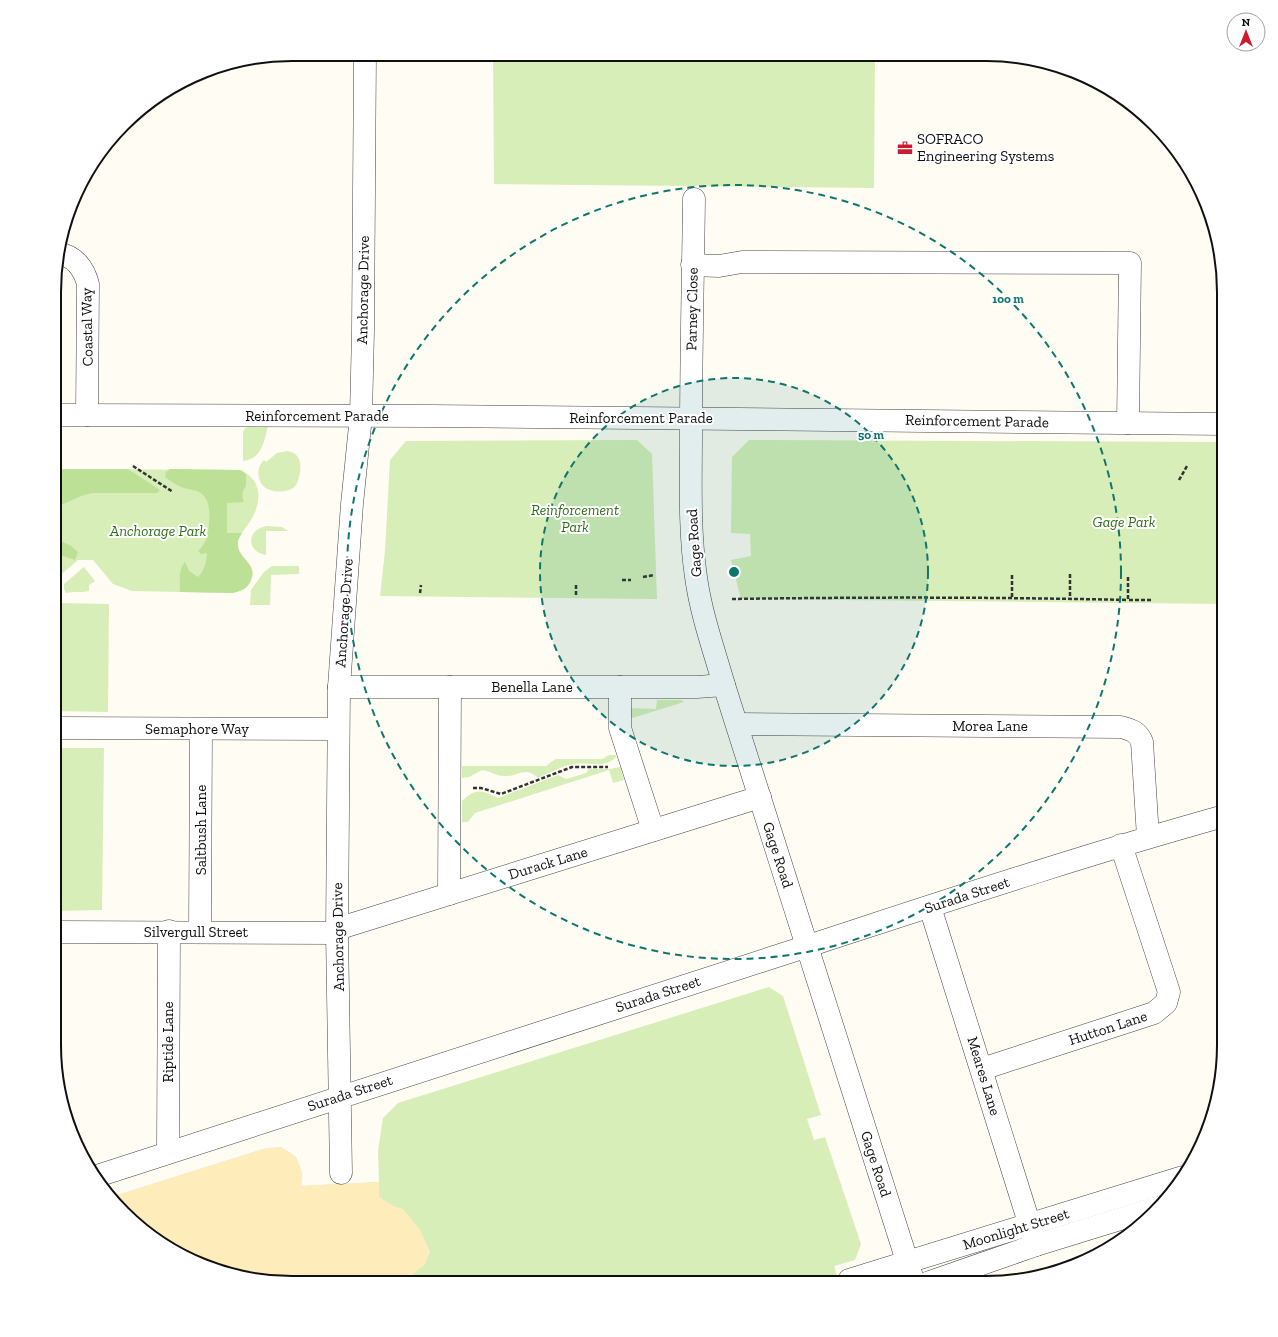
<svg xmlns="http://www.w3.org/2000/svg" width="1278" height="1337" font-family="'Zilla Slab',serif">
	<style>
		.green { fill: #d7eeb8 }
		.forest { fill: #bbe096 }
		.sand { fill: #ffecbb }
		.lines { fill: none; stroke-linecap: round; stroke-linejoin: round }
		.minor-casing { stroke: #434343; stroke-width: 23 }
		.path { stroke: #323232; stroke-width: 2.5; stroke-dasharray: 4 2; stroke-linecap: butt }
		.minor { stroke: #fff; stroke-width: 22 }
		.ring { fill: none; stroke: #0f766e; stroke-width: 2; stroke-dasharray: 7 5 }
		.labels { text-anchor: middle; stroke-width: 4; stroke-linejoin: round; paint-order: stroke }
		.poi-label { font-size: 15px; fill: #101010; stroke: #fff; text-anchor: start }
		.street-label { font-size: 15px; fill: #101010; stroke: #fff }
		.park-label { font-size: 15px; font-style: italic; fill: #306e1a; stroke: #fff }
		.rim { fill: none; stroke: #101010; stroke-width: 2 }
		.centre { fill: #0f766e; stroke: #fff; stroke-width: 2 }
		.ring-label { font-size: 12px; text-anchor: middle; font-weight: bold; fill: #0f766e; stroke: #fff; stroke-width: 4; stroke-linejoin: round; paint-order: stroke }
	</style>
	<rect width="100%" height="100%" fill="#fffcf3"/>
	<!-- green -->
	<g class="green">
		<path d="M493 55 875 56 874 188 494 184Z"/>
		<path d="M268 426C264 442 262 459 243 461V432L245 428 248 427Z"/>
		<path d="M58 427 61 432V459L59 461 57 460Z"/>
		<path d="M637 440 652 454 657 599 380 596 385 551 390 460 406 441Z"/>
		<path d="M749 440 1224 442V604L741 599 731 560 751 556 750 534 731 533 732 457Z"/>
		<path d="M287 451C303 453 302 469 298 481 297 483 297 484 295 486 287 495 264 493 260 481 257 473 258 466 264 460L266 462 277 453Z"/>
		<path d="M63 469 239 470C264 479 262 504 249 523 245 529 240 534 238 541 235 558 261 563 250 582 246 589 241 591 233 593L132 591 113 584 93 560H78L57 578V478Z"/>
		<path d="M267 526 282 527 288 531H266V555C245 551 247 529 267 526Z"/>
		<path d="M272 566H299V574L271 575 270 605H250L251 590 264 572Z"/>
		<path d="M84 567 95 581 89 585V591C81 593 74 591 66 593L64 589V584Z"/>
		<path d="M57 603 109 604 108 712 56 711Z"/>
		<path d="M657 700H681L684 702 629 719 630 708 656 709Z"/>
		<path d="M56 748H104L102 910 55 911Z"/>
		<path d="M609 755H616V757C605 769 589 762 574 764 562 766 549 773 538 778 525 765 518 777 504 776 496 776 490 771 482 770L469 777 462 778V766H546L551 762 556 759H602Z"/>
		<path d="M620 767 624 780 613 783 609 770 475 813 468 822H462V801C476 788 481 790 498 798L558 775 566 779 586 773 589 769H610Z"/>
		<path d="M769 987 783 996 821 1115 807 1119 814 1140 825 1137 861 1244 855 1260 834 1266 839 1283H277L230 1275 173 1251 135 1224 111 1197 263 1149 281 1147 296 1157 302 1173 301 1186 379 1182 378 1151 383 1118 398 1103Z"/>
	</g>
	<!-- forest -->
	<g class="forest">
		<path d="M63 469H128L160 490 157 493H92L81 496 57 507V478Z"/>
		<path d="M170 469 241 470 246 474V486C242 491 241 496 244 502L227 503V533H242C240 537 237 540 238 545 238 561 261 564 249 584 245 590 240 591 233 593L180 592C180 582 178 570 185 562L189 571 198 577C204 571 207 561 207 553L201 554 198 551C207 543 208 534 209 523 210 510 210 493 193 490 190 489 187 489 184 488 177 486 171 481 165 477L166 472Z"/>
		<path d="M57 539 71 546 78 552 75 560 57 554Z"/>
	</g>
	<!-- sand -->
	<path class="sand" d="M281 1147 296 1157 302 1173 301 1186 379 1182V1197L393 1206 403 1209 420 1230 430 1252 425 1264 403 1283H277L230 1275 198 1261 194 1256 170 1244 164 1245 135 1224 111 1197 263 1149Z"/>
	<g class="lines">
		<!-- minor casing -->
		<g class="minor-casing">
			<g id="minor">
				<path d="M694 199C693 278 691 356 691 435 691 482 689 530 696 577 701 614 714 650 724 685L914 1283"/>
				<path d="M58 253C75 256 84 269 88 284L87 415"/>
				<path d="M692 265 719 266 742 262 1130 263 1128 423"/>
				<path d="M58 415 431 416 1224 424"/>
				<path d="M339 687H697L724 685"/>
				<path d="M620 687V728L653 830"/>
				<path d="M737 724 1121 727C1132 730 1138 732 1142 742L1148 837"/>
				<path d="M56 728 338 729"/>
				<path d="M449 894 450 687"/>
				<path d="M930 907 1036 1245"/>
				<path d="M337 929 760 797"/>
				<path d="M55 932 337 933"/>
				<path d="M200 932 201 729"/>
				<path d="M982 1069 1154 1013 1166 1003 1169 992 1121 845"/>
				<path d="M168 1152 169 931"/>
				<path d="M341 1173 337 933 339 687 352 504 361 416 363 331 365 54"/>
				<path d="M94 1177C332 1098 570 1022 808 946 946 901 1084 855 1224 816"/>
				<path d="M849 1280 1183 1177"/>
				<path d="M927 1283 1036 1245 1159 1207"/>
			</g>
		</g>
		<!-- path -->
		<g class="path">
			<path d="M133 466 173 492"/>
			<path d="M1179 480 1187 466"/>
			<path d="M1219 543H1224"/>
			<path d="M1070 574V599"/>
			<path d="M1012 575V598"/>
			<path d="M643 577 654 575"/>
			<path d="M1128 577V600H1153"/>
			<path d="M622 580H631"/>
			<path d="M576 585V596"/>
			<path d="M420 593 421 585"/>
			<path d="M732 599C864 597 996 597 1128 600"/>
			<path d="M473 788H481L501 794 572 767H608"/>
		</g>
		<!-- minor -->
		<use href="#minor" class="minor"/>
	</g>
	<!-- distance rings -->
	<circle cx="734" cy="572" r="194" fill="#0f766e" fill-opacity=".12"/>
	<g class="ring">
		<circle cx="734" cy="572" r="194"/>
		<circle cx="734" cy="572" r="387"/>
	</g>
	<!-- icons -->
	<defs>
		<g id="office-bare" transform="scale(1.2)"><path d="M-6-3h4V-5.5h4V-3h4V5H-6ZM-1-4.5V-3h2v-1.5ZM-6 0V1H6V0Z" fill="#cc1b2e" stroke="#fff" stroke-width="2.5" paint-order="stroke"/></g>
	</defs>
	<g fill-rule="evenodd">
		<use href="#office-bare" x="905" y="148"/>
	</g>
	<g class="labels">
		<!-- poi labels -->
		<g class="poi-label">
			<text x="917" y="144">SOFRACO<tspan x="917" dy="17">Engineering Systems</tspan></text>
		</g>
		<!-- street labels -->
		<g class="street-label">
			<text transform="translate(363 290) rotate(-89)" y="5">Anchorage Drive</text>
			<text transform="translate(692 309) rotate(-89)" y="5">Parney Close</text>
			<text transform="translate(87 327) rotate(-91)" y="5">Coastal Way</text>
			<text x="317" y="421">Reinforcement Parade</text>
			<text x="641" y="423">Reinforcement Parade</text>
			<text transform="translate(977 421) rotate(1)" y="5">Reinforcement Parade</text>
			<text transform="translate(694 543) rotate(-94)" y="5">Gage Road</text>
			<text transform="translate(344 613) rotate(-86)" y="5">Anchorage Drive</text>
			<text x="532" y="692">Benella Lane</text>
			<text x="990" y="731">Morea Lane</text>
			<text x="197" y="734">Semaphore Way</text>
			<text transform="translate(201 830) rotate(-90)" y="5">Saltbush Lane</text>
			<text transform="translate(778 855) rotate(72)" y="5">Gage Road</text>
			<text transform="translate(548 863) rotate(-17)" y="5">Durack Lane</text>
			<text transform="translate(967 895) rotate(-18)" y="5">Surada Street</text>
			<text x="196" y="937">Silvergull Street</text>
			<text transform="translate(338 937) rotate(-91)" y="5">Anchorage Drive</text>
			<text transform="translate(658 994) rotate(-18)" y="5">Surada Street</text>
			<text transform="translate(1108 1028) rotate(-18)" y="5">Hutton Lane</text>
			<text transform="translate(168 1042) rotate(-90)" y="5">Riptide Lane</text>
			<text transform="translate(984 1076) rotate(73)" y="5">Meares Lane</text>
			<text transform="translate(350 1093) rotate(-18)" y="5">Surada Street</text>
			<text transform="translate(876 1164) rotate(72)" y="5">Gage Road</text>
			<text transform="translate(1016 1229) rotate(-17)" y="5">Moonlight Street</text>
		</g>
		<!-- park labels -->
		<g class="park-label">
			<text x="575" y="515">Reinforcement<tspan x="575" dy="17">Park</tspan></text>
			<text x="1124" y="527">Gage Park</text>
			<text x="158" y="536">Anchorage Park</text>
		</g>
	</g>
	<!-- crop -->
	<path d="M0 0H1278V1337H0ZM292 61H986A231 231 0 0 1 1217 292V1045A231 231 0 0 1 986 1276H292A231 231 0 0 1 61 1045V292A231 231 0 0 1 292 61Z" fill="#fff" fill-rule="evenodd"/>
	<path class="rim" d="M292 61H986A231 231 0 0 1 1217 292V1045A231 231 0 0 1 986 1276H292A231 231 0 0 1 61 1045V292A231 231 0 0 1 292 61Z"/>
	<circle cx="734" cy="572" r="6" class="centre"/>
	<g class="ring-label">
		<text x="1008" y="303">100 m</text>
		<text x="871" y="439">50 m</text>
	</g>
	<!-- north arrow -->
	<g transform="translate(1246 32)"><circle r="19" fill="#ffffff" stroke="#9f9f9f"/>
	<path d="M0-3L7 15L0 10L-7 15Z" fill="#cc1b2e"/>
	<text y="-6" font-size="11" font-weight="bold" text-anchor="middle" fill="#101010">N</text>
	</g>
</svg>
